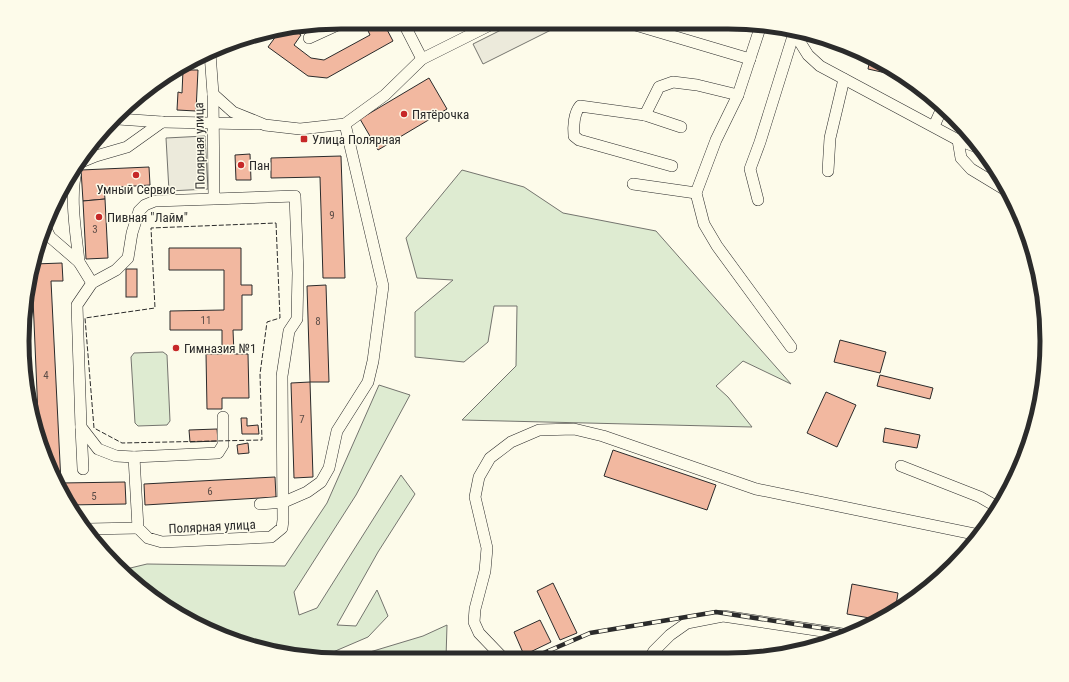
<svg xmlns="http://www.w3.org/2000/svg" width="1069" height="682" font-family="'Roboto Condensed',sans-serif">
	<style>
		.green { fill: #deebd1; stroke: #74746e }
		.parking { fill: #eceadb; stroke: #74746e }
		.building { fill: #f2b8a0; stroke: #2b2b2b }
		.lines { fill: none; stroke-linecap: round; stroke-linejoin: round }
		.minor-casing { stroke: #2b2b2b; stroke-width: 12 }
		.minor { stroke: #fdfbea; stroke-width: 11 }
		.rail-casing { stroke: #2b2b2b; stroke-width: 4.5 }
		.rail { stroke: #fdfbea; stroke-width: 3; stroke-dasharray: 9; stroke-linecap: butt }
		.fence { stroke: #2b2b2b; stroke-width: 1; stroke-dasharray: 5 2; stroke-linecap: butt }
		.poi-dot { fill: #c62828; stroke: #fdfbea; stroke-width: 1.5 }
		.labels { text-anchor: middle; stroke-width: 3; stroke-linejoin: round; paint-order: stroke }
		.number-label { font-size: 11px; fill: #5d4e48 }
		.poi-label { font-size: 13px; fill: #2b2b2b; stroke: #fdfbea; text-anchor: start }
		.street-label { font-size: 13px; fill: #2b2b2b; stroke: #fdfbea }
		.rim { fill: none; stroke: #2b2b2b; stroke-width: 5 }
	</style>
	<rect width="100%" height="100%" fill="#fdfbea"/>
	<!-- green -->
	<g class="green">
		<path d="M462 170 524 187 563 213 656 231 791 384 743 361 716 386 728 397 752 427 462 420 516 366 517 306H494L488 342 464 362 415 357V312L453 280 417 278 406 238Z"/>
		<path d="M163 352 167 355 170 421 167 425 138 426 135 423 131 357 134 353Z"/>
		<path d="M379 385 410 395 356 495 294 592 299 615 317 608 401 475 415 494 378 552 337 625 356 626 377 590 388 616 368 637 333 652 334 657H300L219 636 131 581 122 570 147 564 285 566 327 503Z"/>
		<path d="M447 625 446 658H350L423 636Z"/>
	</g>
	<!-- parking -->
	<g class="parking">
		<path d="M515 23H565L483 64 473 44Z"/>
		<path d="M205 136 208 189 169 191 166 138Z"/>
	</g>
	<!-- building -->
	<g class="building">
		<path d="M364 22H383L393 41 327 78 308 76 268 47 279 32 294 30 301 35 294 45 311 58 324 60 370 35Z"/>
		<path d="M870 59 887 69 886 73 868 69Z"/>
		<path d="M183 70H198L196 111 177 110 178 92 182 93Z"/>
		<path d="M429 78 447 109 378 150 360 119Z"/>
		<path d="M250 154 251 180H236L235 155Z"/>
		<path d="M341 156 345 278H323L320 177 271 178V158Z"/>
		<path d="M149 167 150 185 104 188 105 199 83 201 81 170Z"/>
		<path d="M105 199 108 258 86 259 83 201Z"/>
		<path d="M169 248H241V285H252V295H242V330H233L234 354H248L249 398H222V409H207L206 354H222V330H170V311L224 310V270H169Z"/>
		<path d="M62 263 63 281H51L61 483 58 484 39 439 32 275 34 264Z"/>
		<rect x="126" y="269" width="11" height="28"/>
		<path d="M326 285 329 382H310L307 286Z"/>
		<path d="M840 340 886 352 880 373 834 362Z"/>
		<path d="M880 375 933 388 930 399 877 386Z"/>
		<path d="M310 382 313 477 294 478 291 383Z"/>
		<path d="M826 392 856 405 837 447 807 433Z"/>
		<path d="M241 418H247V426L258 425 259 434H242Z"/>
		<path d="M885 428 920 435 917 448 883 442Z"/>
		<path d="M217 429 218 441 190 442 189 430Z"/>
		<path d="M248 443 249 453 238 454 237 445Z"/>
		<path d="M613 450 716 485 707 510 604 476Z"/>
		<path d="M275 477 276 497 145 505 144 484Z"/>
		<path d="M125 482 126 504 68 505 61 492V483Z"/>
		<path d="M553 583 577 633 560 640 537 591Z"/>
		<path d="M852 584 898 593 895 611 881 620 847 614Z"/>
		<path d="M540 620 551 642 524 655 514 632Z"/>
	</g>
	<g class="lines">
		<!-- minor casing -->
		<g class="minor-casing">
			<g id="minor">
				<path d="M403 22 422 59"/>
				<path d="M632 24 750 59"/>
				<path d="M761 25 738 95 716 140 696 193 704 224 717 246 791 347"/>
				<path d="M793 31 808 55 820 66 958 140 982 149"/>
				<path d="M309 38 344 22"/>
				<path d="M210 53 213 94 214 199 295 196 298 273 297 319 289 331 282 376 283 520 282 528 271 537 162 542 148 538 138 528 134 457 116 456 98 449 81 427 77 305 92 283 116 270 128 258 132 233 139 211 145 205 155 201 214 199"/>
				<path d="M213 94 233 112 265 125 300 129 345 124 385 95 422 59 494 23"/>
				<path d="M645 115 659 87 673 82 697 85 738 95"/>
				<path d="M118 119 162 122 258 124"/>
				<path d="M934 126 943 106"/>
				<path d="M958 140 961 158 971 169 1009 192"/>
				<path d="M79 163 96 156 127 147 162 122"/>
				<path d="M672 166 579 140 574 136C573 127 574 113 580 106L645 115 681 127"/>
				<path d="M77 167C69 198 76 231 79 262"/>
				<path d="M828 171 830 138 844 79"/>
				<path d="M633 184 696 193"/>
				<path d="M758 200 750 169 760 142 794 33"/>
				<path d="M45 227 50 237 79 262 92 283"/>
				<path d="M1031 246 1033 250"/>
				<path d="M81 427 83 469"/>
				<path d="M134 457 218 453 223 445V417"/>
				<path d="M901 466 980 497 999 508"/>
				<path d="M260 504 284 502 307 492 321 482 329 468 337 431 368 382 373 361 383 286 345 124"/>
				<path d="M88 529 138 528"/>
				<path d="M503 658 479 633 474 622 475 609 485 571 487 548 475 497 479 477 490 458 511 442 539 430 574 429 603 436 756 489 979 535"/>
				<path d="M649 659 654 651 670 635 687 623 723 616 849 635"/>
			</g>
		</g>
		<!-- minor -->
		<use href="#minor" class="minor"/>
		<!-- rail casing -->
		<g class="rail-casing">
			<path id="rail" d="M532 658 590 633 716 612 853 633"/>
		</g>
		<!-- rail -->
		<use href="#rail" class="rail"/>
		<!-- fence -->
		<path class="fence" d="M276 223 280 318 267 322 260 374 262 440 122 443 94 428 85 318 155 308 151 228Z"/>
	</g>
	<!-- markers -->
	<g class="poi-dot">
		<circle cx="404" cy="114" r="4"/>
		<rect x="300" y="135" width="8" height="8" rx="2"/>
		<circle cx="241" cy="165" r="4"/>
		<circle cx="136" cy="175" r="4"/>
		<circle cx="99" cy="217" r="4"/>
		<circle cx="176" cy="348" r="4"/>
	</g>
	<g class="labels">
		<!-- number labels -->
		<g class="number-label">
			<text x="332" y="219">9</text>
			<text x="95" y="233">3</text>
			<text x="206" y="324">11</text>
			<text x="318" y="325">8</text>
			<text x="46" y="379">4</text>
			<text x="302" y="423">7</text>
			<text x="210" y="495">6</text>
			<text x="94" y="500">5</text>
		</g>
		<!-- poi labels -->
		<g class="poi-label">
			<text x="412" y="119">Пятёрочка</text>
			<text x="312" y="144">Улица Полярная</text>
			<text x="249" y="170">Пан</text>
			<text x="136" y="194" text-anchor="middle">Умный Сервис</text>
			<text x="107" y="222">Пивная "Лайм"</text>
			<text x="184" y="353">Гимназия №1</text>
		</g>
		<!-- street labels -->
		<g class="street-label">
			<text transform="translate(199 146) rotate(-91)" y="5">Полярная улица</text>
			<text transform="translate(212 526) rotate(-3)" y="5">Полярная улица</text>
		</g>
	</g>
	<!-- crop -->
	<path d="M0 0H1069V682H0ZM341 29H728A312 312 0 0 1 1040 341V341A312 312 0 0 1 728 653H341A312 312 0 0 1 29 341V341A312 312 0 0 1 341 29Z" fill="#fdfbea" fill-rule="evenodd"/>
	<path class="rim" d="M341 29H728A312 312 0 0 1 1040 341V341A312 312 0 0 1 728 653H341A312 312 0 0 1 29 341V341A312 312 0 0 1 341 29Z"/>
</svg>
